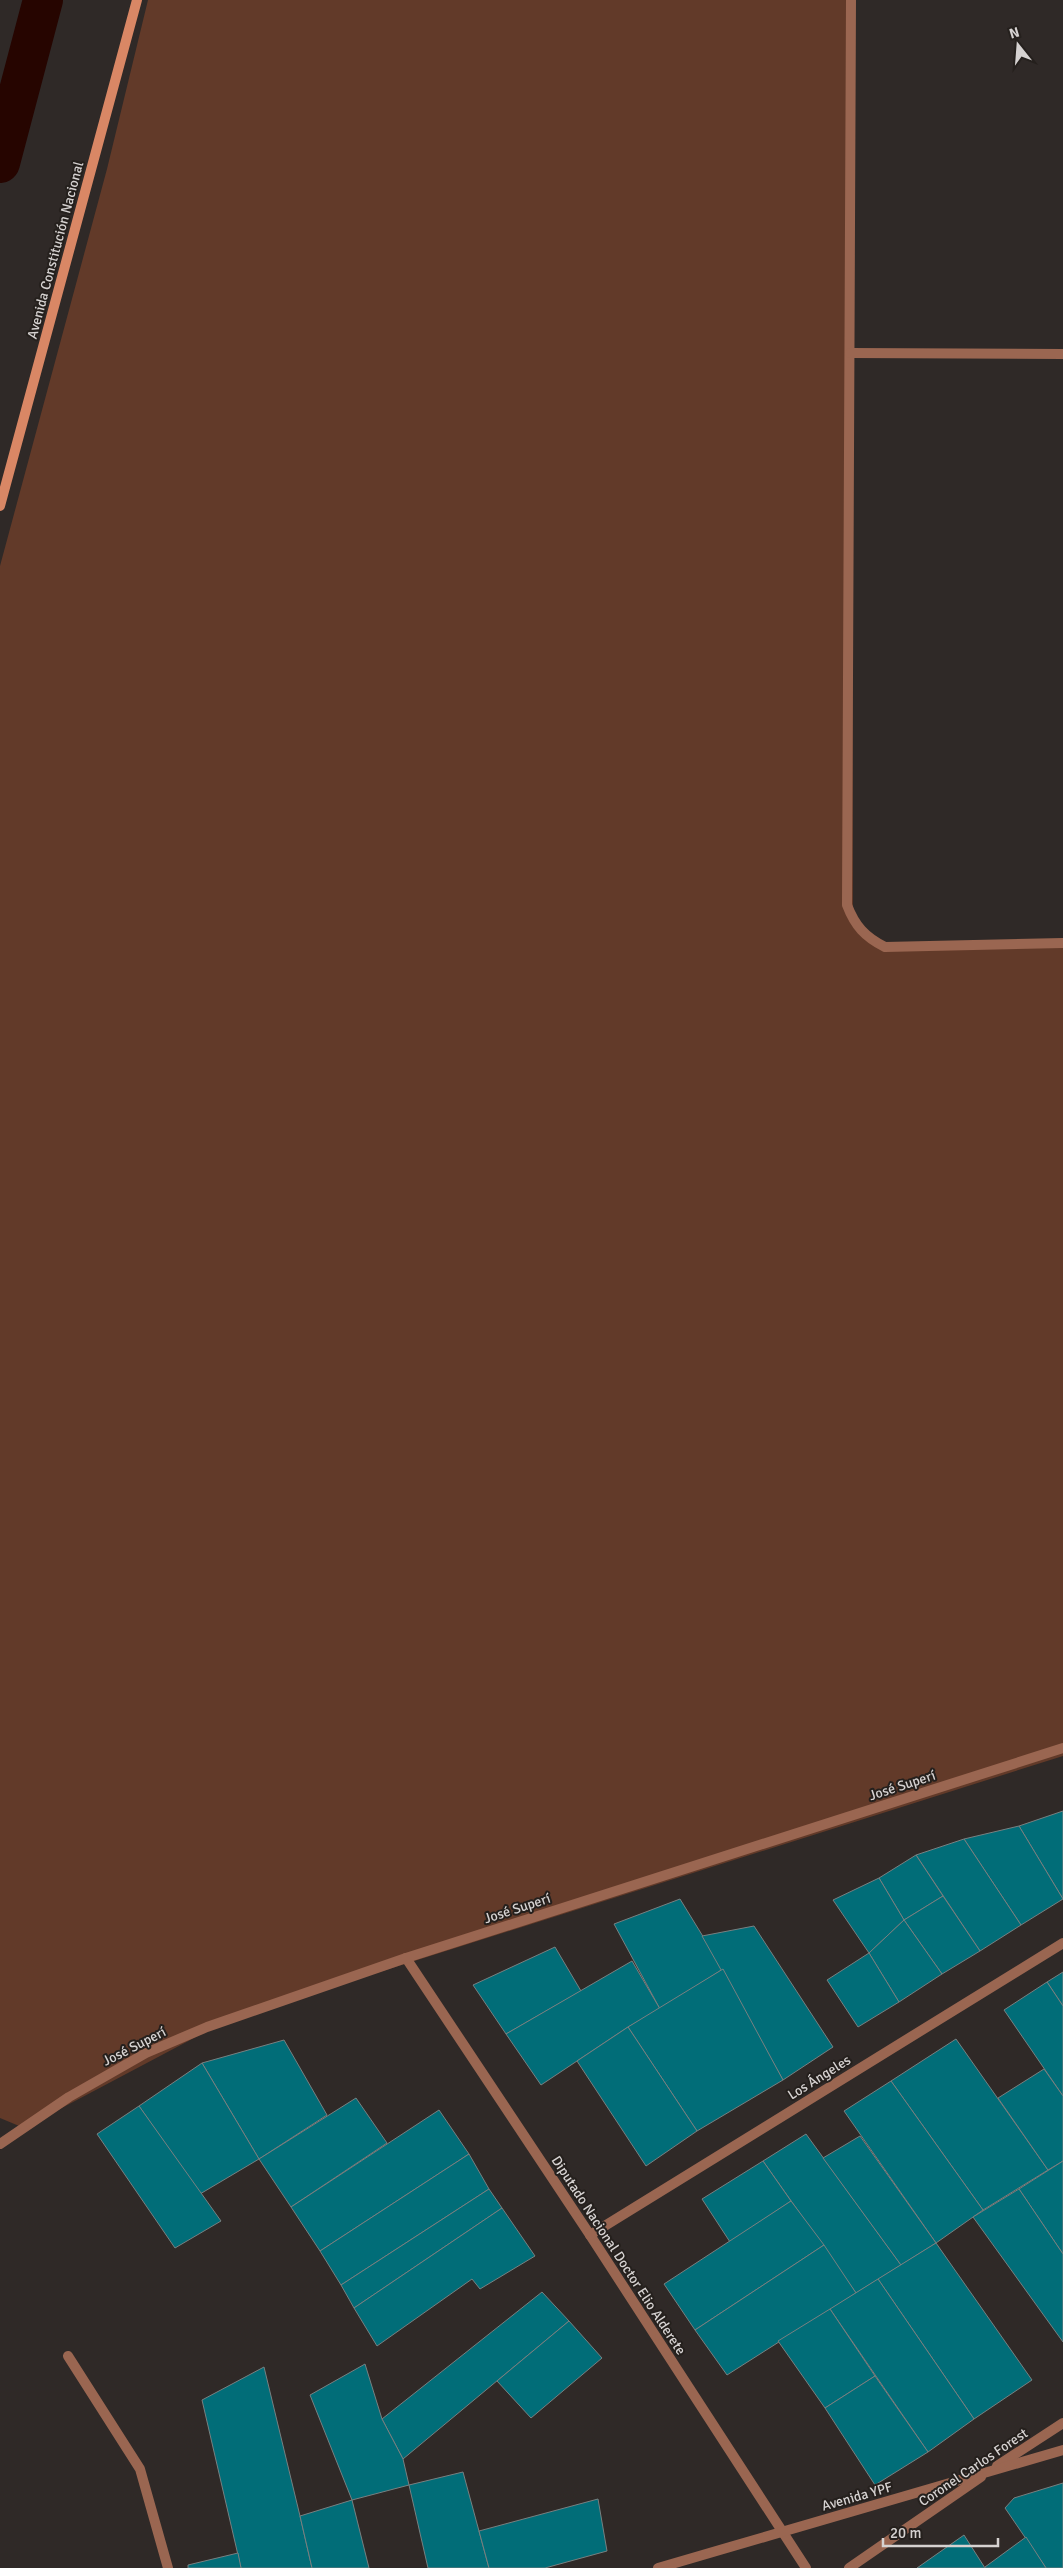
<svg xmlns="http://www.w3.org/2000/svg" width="1063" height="2568" font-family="Signika,sans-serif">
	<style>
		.green { fill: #623a29 }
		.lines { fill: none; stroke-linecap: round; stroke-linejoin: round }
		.canal { stroke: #260500; stroke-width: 40 }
		.building { fill: #016d78; stroke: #788081 }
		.street { stroke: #9a6651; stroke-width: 10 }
		.secondary { stroke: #d98765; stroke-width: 10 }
		.labels { text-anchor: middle; stroke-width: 4; stroke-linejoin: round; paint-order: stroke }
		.street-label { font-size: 14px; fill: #d6d2d1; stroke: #25201d }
	</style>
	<rect width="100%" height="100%" fill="#2f2927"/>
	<!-- green -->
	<path class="green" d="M148 0H852L853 920 885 947 1063 946V1756L228 2020 24 2128 0 2118V566L107 169Z"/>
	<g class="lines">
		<!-- canal -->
		<path class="canal" d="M0 163 43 0"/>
	</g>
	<!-- building -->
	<g class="building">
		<path d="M1063 1811V1899L1019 1826Z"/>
		<path d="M1019 1826 1063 1899 1021 1925 964 1839Z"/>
		<path d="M964 1839 1021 1925 980 1951 916 1855Z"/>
		<path d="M916 1855 943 1896 904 1920 879 1878Z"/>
		<path d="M879 1878 904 1920 869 1953 833 1900Z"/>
		<path d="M943 1896 980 1951 942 1974 904 1920Z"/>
		<path d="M680 1899 723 1969 660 2009 614 1924Z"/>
		<path d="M904 1920 942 1974 899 2002 869 1953Z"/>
		<path d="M754 1926 833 2047 783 2080 702 1936Z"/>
		<path d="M555 1947 581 1991 506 2034 473 1985Z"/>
		<path d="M869 1953 899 2002 858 2027 827 1980Z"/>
		<path d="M632 1961 660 2009 628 2027 541 2085 506 2034Z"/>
		<path d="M723 1969 783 2080 697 2131 628 2027Z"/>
		<path d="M1063 1972V2006L1047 1982Z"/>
		<path d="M1047 1982 1063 2006V2096L1004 2010Z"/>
		<path d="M628 2027 697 2131 646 2166 577 2061Z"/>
		<path d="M956 2039 1048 2170 983 2210 891 2081Z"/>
		<path d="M284 2040 327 2115 259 2159 202 2063Z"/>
		<path d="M202 2063 259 2159 200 2194 139 2106Z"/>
		<path d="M1044 2069 1063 2096V2161L1048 2170 998 2098Z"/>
		<path d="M891 2081 983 2210 936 2243 844 2111Z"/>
		<path d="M356 2098 387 2143 291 2207 259 2159Z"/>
		<path d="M139 2106 221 2221 175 2248 97 2134Z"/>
		<path d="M439 2110 469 2154 320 2251 291 2207Z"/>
		<path d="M806 2134 901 2265 856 2293 763 2161Z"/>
		<path d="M860 2136 936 2243 901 2265 823 2158Z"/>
		<path d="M469 2154 489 2189 341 2285 320 2251Z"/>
		<path d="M763 2161 791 2201 730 2242 702 2199Z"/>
		<path d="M1063 2161V2254L1019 2189Z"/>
		<path d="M489 2189 502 2208 354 2308 341 2285Z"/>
		<path d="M1019 2189 1063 2254V2342L973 2217Z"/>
		<path d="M791 2201 824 2245 695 2330 664 2284Z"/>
		<path d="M502 2208 535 2256 480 2289 472 2279 377 2346 354 2308Z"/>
		<path d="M936 2243 1032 2380 974 2419 878 2279Z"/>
		<path d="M824 2245 856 2293 727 2375 695 2330Z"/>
		<path d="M878 2279 974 2419 928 2452 830 2309Z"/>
		<path d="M542 2292 569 2321 403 2459 382 2419Z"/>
		<path d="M830 2309 875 2376 825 2408 778 2341Z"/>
		<path d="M569 2321 602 2358 531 2418 497 2381Z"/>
		<path d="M365 2364 382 2419 403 2459 409 2485 352 2500 310 2395Z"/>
		<path d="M264 2367 300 2516 312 2568H241L202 2400Z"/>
		<path d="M875 2376 928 2452 875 2485 825 2408Z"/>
		<path d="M463 2472 489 2568H428L409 2485Z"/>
		<path d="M1063 2483V2568H1046L1005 2508 1014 2498Z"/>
		<path d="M598 2499 607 2551 545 2568H489L479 2531Z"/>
		<path d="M352 2500 369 2568H312L300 2516Z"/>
		<path d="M964 2535 985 2568H917Z"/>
		<path d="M1026 2537 1046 2568H985V2567Z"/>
		<path d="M238 2553 241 2568H188V2565Z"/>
	</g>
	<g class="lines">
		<!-- street -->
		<g class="street">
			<path d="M851 0 847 905C855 926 865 937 885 947L1063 943"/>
			<path d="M850 353 1063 354"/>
			<path d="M406 1958 590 2235 806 2568"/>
			<path d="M0 2144 69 2097 146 2053 207 2027 406 1958 1063 1748"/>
			<path d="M590 2235 1063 1943"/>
			<path d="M68 2356 140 2469 168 2568"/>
			<path d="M997 2466 1063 2423"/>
			<path d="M658 2568 1063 2450"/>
			<path d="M849 2568 981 2477"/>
		</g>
		<!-- secondary -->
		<path class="secondary" d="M0 506 137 0"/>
	</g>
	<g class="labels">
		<!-- street labels -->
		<g class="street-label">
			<text transform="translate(55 250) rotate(-75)" y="5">Avenida Constitución Nacional</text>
			<text transform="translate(902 1785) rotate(-18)" y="5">José Superí</text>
			<text transform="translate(517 1908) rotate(-18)" y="5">José Superí</text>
			<text transform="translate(134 2046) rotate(-27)" y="5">José Superí</text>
			<text transform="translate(819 2077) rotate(-32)" y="5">Los Ángeles</text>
			<text transform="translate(619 2255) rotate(57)" y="5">Diputado Nacional Doctor Elio Alderete</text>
			<text transform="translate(973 2467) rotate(-34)" y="5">Coronel Carlos Forest</text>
			<text transform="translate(857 2496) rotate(-16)" y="5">Avenida YPF</text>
		</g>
	</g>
	<!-- north arrow -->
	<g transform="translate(1018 45) rotate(343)" stroke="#25201d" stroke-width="4" paint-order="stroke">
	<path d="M0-4L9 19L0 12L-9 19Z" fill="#d6d2d1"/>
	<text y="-8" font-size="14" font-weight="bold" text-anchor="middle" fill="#d6d2d1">N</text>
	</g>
	<!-- scale -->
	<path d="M883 2538v8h115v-8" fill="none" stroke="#d6d2d1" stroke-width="2.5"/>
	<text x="890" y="2538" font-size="15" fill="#d6d2d1" stroke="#25201d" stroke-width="4" paint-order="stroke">20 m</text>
</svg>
